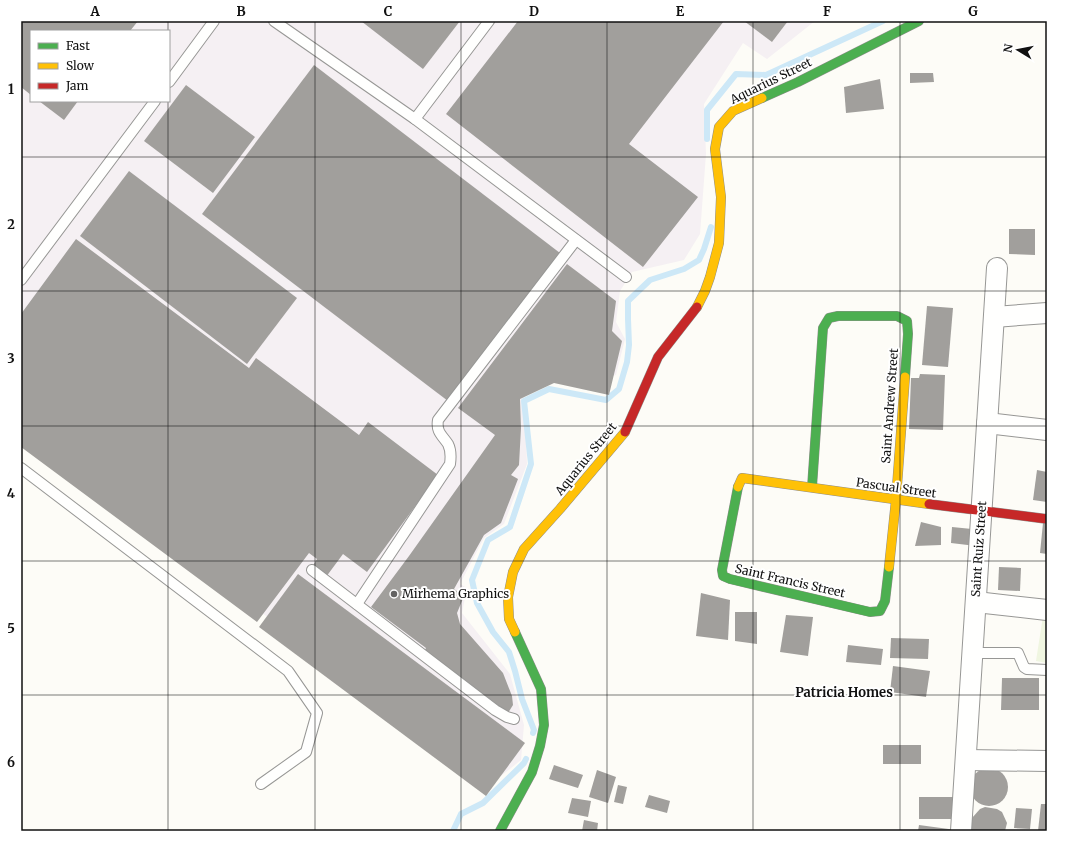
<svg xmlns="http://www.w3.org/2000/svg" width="1068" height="852" font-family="Merriweather,serif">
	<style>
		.industrial { fill: #f5f0f3; fill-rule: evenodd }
		.pitch { fill: #f0f6e1 }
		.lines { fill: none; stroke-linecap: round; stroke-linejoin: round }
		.stream { stroke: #cde8f7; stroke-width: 6 }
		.building { fill: #a19f9c }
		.lane-casing { stroke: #979795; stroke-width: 12 }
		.street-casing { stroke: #979795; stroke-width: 22 }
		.fast-casing { stroke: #8e8d8b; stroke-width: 10 }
		.slow-casing { stroke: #8e8d8b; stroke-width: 10 }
		.jam-casing { stroke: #8e8d8b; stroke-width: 10 }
		.lane { stroke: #fffffe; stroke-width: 10 }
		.street { stroke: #fffffe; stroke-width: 20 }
		.fast { stroke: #4caf50; stroke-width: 9 }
		.slow { stroke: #ffc107; stroke-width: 9 }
		.jam { stroke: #c62828; stroke-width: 9 }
		.grid { fill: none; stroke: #111; stroke-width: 1; stroke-opacity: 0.55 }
		.poi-dot { fill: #646362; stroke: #fff; stroke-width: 1.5 }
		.labels { text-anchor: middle; stroke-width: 4; stroke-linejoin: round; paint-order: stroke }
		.street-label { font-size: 12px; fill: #111; stroke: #fff }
		.poi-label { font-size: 12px; fill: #111; stroke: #fff; text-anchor: start }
		.neighbourhood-label { font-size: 13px; font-weight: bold; fill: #111; stroke: #fff }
		.neatline { fill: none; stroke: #111; stroke-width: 1.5 }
		.grid-label { font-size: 13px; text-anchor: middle; font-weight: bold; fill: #111 }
	</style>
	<rect width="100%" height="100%" fill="#fdfcf7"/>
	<!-- industrial -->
	<path class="industrial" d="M21 21H815L767 59 743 43 704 104 706 154 700 234 684 260 632 272 620 291 616 322 625 339 616 375 593 383 554 375 524 390 527 464 504 524 484 538 460 584 467 588 462 613 510 674 524 725 521 760 491 784 21 433ZM31 31H169V101H31Z"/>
	<!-- pitch -->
	<path class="pitch" d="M1043 616H1047V663L1036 661Z"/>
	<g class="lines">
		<!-- stream -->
		<g class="stream">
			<path d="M707 139V110L736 74 766 75 883 21"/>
			<path d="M533 733 534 730 522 699 515 671 509 652 493 632 477 603 472 580 488 540 510 527 531 464 524 401 549 389 606 400 619 389 627 362 629 345 628 319V301L650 280 684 269 699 260 704 249 711 227"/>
			<path d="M453 831 461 814 483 803 524 763 526 759"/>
		</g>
	</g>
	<!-- building -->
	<g class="building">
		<path d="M21 21H138L130 31H31V95L21 87Z"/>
		<path d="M361 21H460L423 69Z"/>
		<path d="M518 21H724L629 144 698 197 643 267 446 114Z"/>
		<path d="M744 21H788L772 42Z"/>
		<path d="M314 65 560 253 448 401 202 214Z"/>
		<path d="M910 73H933L934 82 910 83Z"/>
		<path d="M880 79 884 109 846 113 844 87Z"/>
		<path d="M186 85 255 137 213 193 144 141Z"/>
		<path d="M39 101H78L64 120Z"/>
		<path d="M129 171 297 298 247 364 80 236Z"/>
		<path d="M1009 229H1035V255L1009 254Z"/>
		<path d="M76 239 249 368 256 358 359 435 368 422 438 475 367 572 343 554 326 577 312 567 317 559 309 553 257 622 21 447V314Z"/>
		<path d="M567 264 616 301 612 331 622 341 609 395 554 383 520 399 521 428 519 465 511 475 518 479 501 523 484 535 454 589 464 596 457 613 460 624 503 673 512 696 513 705 508 713 425 650 426 648 371 607 409 556 495 435 458 408Z"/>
		<path d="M927 306 953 308 948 367 922 365Z"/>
		<path d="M920 374 945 375 943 430 909 429 911 378H919Z"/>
		<path d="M1037 470 1047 472V502L1033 500Z"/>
		<path d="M921 522 941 527V545L915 546Z"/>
		<path d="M1043 523H1047V554L1040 553Z"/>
		<path d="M952 527 972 529 976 546 951 543Z"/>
		<path d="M999 567 1021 568 1020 591 998 590Z"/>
		<path d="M298 574 525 743 486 796 259 627Z"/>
		<path d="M701 593 730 600 728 640 696 636Z"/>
		<path d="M735 612H757V644L735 641Z"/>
		<path d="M786 615 813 617 808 656 780 652Z"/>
		<path d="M891 638 929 639 928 659 890 658Z"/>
		<path d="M848 645 883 649 881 665 846 662Z"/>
		<path d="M893 666 930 671 926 697 890 692Z"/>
		<path d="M1002 678H1039V710H1001Z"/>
		<rect x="883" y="745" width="38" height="19"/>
		<path d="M554 765 583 775 578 788 549 779Z"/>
		<circle cx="989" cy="787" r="19"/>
		<path d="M597 770 616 777 608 803 589 797Z"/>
		<path d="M618 785 627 787 623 804 614 802Z"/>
		<path d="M649 795 670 801 667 813 645 807Z"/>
		<rect x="919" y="797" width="35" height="22"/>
		<path d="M572 798 591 801 588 817 568 813Z"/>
		<path d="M1041 804H1047V831H1038Z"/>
		<path d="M985 807 997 809 1002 812 1007 823 1005 831H972L971 824 972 818 980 809Z"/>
		<path d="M1016 808 1032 809 1030 829 1014 828Z"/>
		<path d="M584 820 598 823 597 831H582Z"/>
		<path d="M919 825 956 830V831H918Z"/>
	</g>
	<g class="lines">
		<!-- lane casing -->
		<g class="lane-casing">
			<g id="lane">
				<path d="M274 21 415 119 626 277"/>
				<path d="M169 82 214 21"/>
				<path d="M415 119 489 21"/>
				<path d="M21 280 155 101"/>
				<path d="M21 468 288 671 317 713 306 752 261 784"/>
				<path d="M312 570 495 710 507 717 514 719"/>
				<path d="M357 604 450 464C451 457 451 450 448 444 442 435 436 432 438 420L576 240"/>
				<path d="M973 653H1018L1024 667 1027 669 1047 670"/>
			</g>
		</g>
		<!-- street casing -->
		<g class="street-casing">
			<g id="street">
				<path d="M994 317 1047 313"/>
				<path d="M987 423 1047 430"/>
				<path d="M976 602 1047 610"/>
				<path d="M966 760 1047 761"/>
				<path d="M961 831 997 268"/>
			</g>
		</g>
		<!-- fast casing -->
		<g class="fast-casing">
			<g id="fast">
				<path d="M762 98 798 82 919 21"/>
				<path d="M738 487 722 570 723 576 730 579 870 612 880 611 885 601 889 567"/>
				<path d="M812 487 823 328 829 318 838 316H897L907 321 908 334 905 377"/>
				<path d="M500 831 532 772 540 746 544 725 541 689 515 632"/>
			</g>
		</g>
		<!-- slow casing -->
		<g class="slow-casing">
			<g id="slow">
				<path d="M697 307 705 291 710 277 719 243 721 197 715 149 719 127 733 111 762 98"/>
				<path d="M738 487 742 478 929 504"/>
				<path d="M889 567 896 500 905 377"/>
				<path d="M515 632 509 619 508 597 513 572 524 549 560 509 625 432"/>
			</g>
		</g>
		<!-- jam casing -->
		<g class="jam-casing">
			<g id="jam">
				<path d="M625 432 658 357 697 307"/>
				<path d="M929 504 1047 519"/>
			</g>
		</g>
		<!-- lane -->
		<use href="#lane" class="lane"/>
		<!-- street -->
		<use href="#street" class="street"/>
		<!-- fast -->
		<use href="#fast" class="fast"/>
		<!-- slow -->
		<use href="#slow" class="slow"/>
		<!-- jam -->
		<use href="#jam" class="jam"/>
	</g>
	<!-- grid -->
	<path class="grid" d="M168 21V31M315 21V831M461 21V831M607 21V831M753 21V831M900 21V831M168 101V831M21 157H1047M21 291H1047M21 426H1047M21 561H1047M21 695H1047"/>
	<!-- markers -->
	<circle class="poi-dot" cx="394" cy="594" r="4"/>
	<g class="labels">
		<!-- street labels -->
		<g class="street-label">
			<text transform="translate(771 81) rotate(-26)" y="4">Aquarius Street</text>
			<text transform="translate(890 406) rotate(-86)" y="4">Saint Andrew Street</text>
			<text transform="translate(586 459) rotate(-51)" y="4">Aquarius Street</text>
			<text transform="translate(896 488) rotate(8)" y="4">Pascual Street</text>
			<text transform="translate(979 549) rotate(-86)" y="4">Saint Ruiz Street</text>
			<text transform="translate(790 581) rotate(13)" y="4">Saint Francis Street</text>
		</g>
		<!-- poi labels -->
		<g class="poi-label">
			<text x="402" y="598">Mirhema Graphics</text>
		</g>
		<!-- neighbourhood labels -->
		<g class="neighbourhood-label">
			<text x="844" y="697">Patricia Homes</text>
		</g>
	</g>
	<!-- border -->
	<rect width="1068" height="852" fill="none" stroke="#ffffff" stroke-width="44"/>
	<!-- legend -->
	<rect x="30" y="30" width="140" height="72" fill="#ffffff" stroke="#a0a0a0"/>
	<rect x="38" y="43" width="20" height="6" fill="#4caf50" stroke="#a0a0a0"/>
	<text x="66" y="50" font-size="12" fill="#111111">Fast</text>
	<rect x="38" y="63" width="20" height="6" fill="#ffc107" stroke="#a0a0a0"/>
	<text x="66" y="70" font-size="12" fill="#111111">Slow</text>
	<rect x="38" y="83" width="20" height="6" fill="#c62828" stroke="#a0a0a0"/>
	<text x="66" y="90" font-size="12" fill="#111111">Jam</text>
	<!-- north arrow -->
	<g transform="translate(1018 50) rotate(280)" stroke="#ffffff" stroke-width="3" paint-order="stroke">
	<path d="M0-3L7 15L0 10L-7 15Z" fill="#111111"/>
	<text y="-6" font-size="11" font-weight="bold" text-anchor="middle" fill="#111111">N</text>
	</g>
	<rect x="22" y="22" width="1024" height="808" class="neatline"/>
	<g class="grid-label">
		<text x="95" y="16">A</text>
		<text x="241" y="16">B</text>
		<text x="388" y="16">C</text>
		<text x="534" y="16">D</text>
		<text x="680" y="16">E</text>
		<text x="827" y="16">F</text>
		<text x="973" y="16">G</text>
		<text x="11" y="94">1</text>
		<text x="11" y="229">2</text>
		<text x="11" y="363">3</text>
		<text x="11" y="498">4</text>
		<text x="11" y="633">5</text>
		<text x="11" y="767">6</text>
	</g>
</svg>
